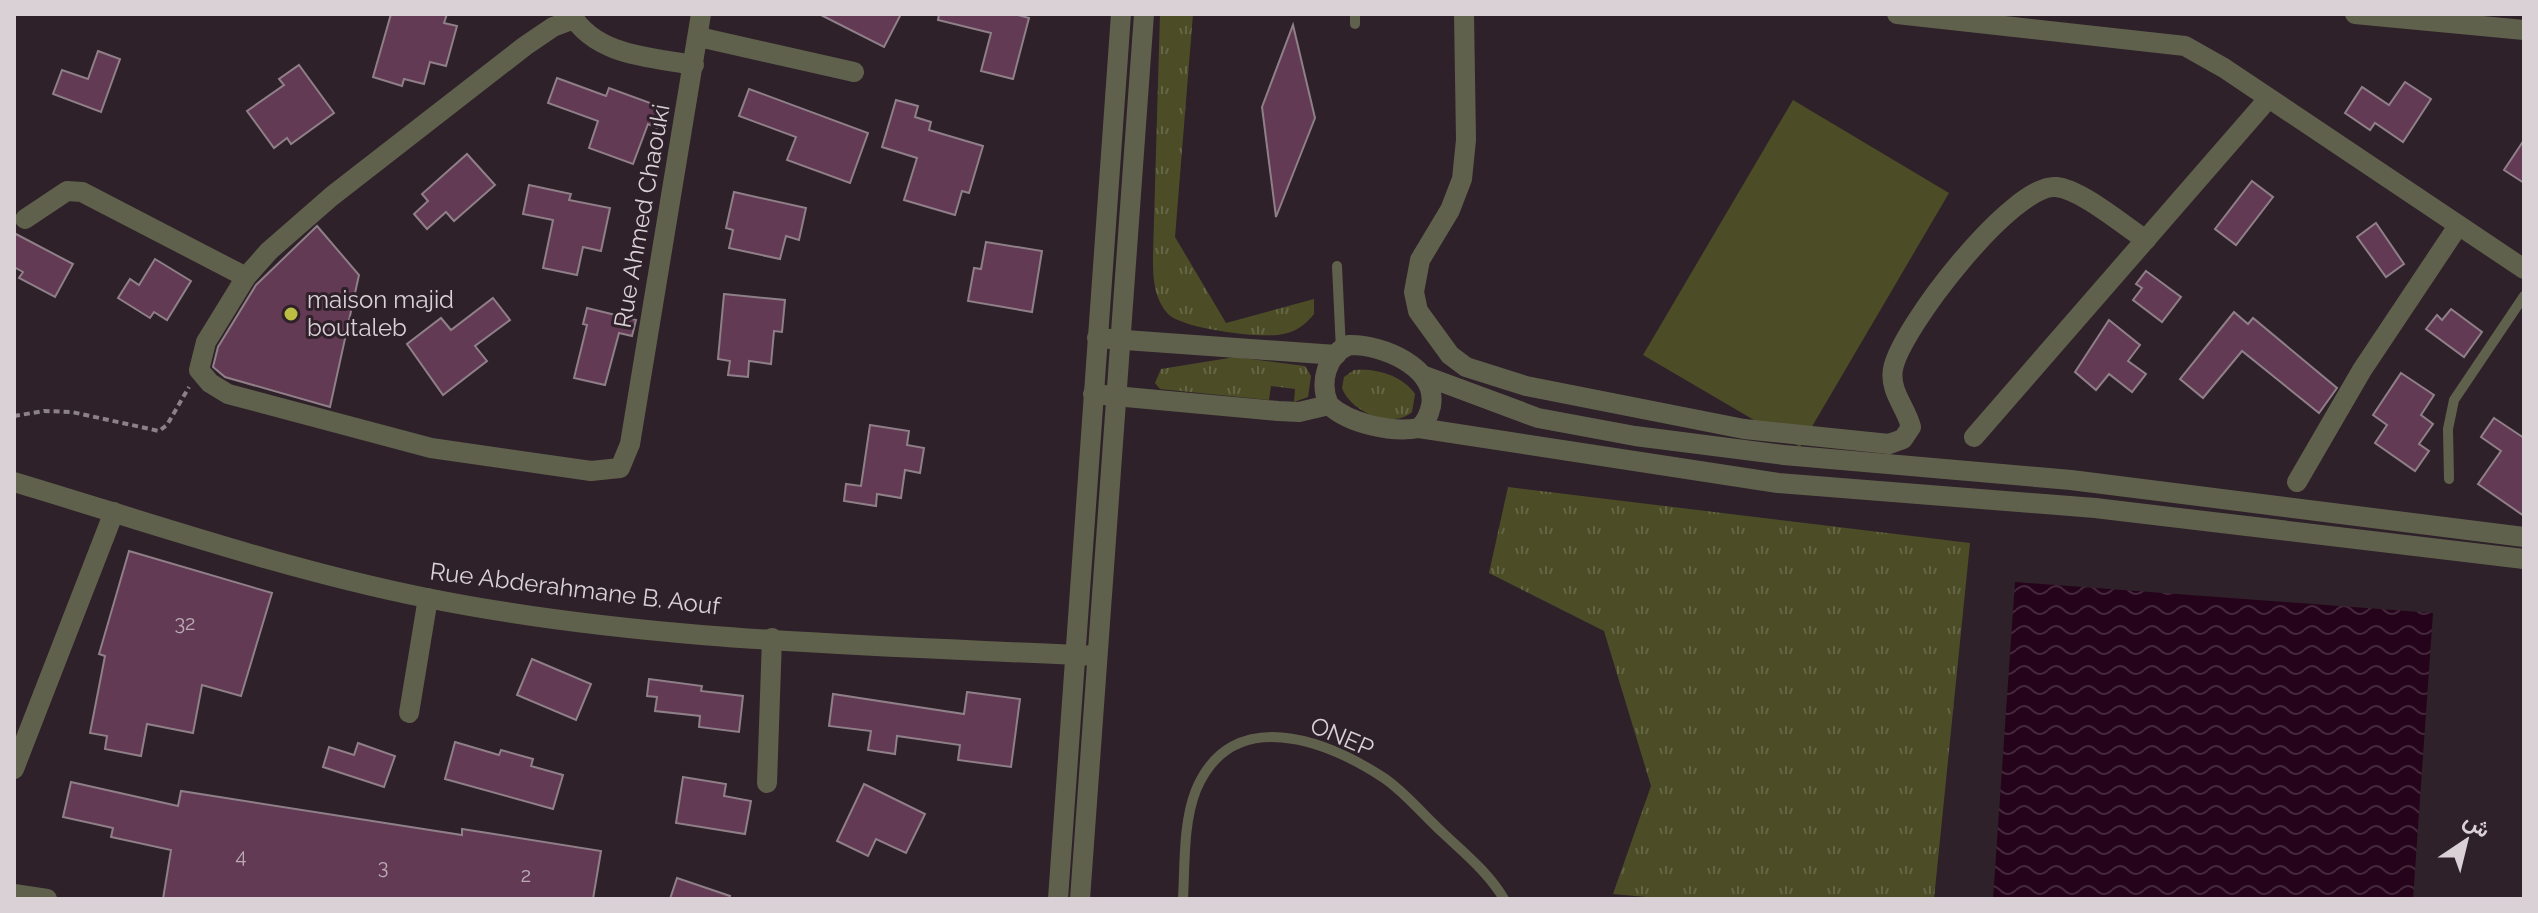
<svg xmlns="http://www.w3.org/2000/svg" width="2538" height="913" font-family="Raleway,Vazirmatn,sans-serif">
	<style>
		.grass { fill: url(#grass-tufts) }
		.pitch { fill: #4c4d27 }
		.water { fill: url(#water-waves) }
		.building { fill: #633a53; stroke: #8f7f88; stroke-width: 2 }
		.lines { fill: none; stroke-linecap: round; stroke-linejoin: round }
		.path { stroke: #8b8187; stroke-width: 4; stroke-dasharray: 6 4; stroke-linecap: butt }
		.service { stroke: #60614d; stroke-width: 10 }
		.minor { stroke: #60614d; stroke-width: 20 }
		.tertiary { stroke: #60614d; stroke-width: 20 }
		.poi-dot { fill: #bdbf43; stroke: #2e2129; stroke-width: 3 }
		.labels { text-anchor: middle; stroke-width: 6; stroke-linejoin: round; paint-order: stroke }
		.number-label { font-size: 20px; fill: #bcabb5 }
		.street-label { font-size: 24px; fill: #dad1d6; stroke: #2e2129 }
		.poi-label { font-size: 24px; fill: #dad1d6; stroke: #2e2129; text-anchor: start }
	</style>
	<defs>
		<pattern id="grass-tufts" width="24" height="20" patternUnits="userSpaceOnUse" patternTransform="scale(2)"><rect width="24" height="20" fill="#4c4d27"/><path d="M3 7l-1-3M5 7V3M7 7l1-3M15 17l-1-3M17 17v-4M19 17l1-3" fill="none" stroke="#656646"/></pattern>
		<pattern id="water-waves" width="16" height="10" patternUnits="userSpaceOnUse" patternTransform="scale(2)"><rect width="16" height="10" fill="#25031a"/><path d="M0 5q4-4 8 0t8 0" fill="none" stroke="#44273b"/></pattern>
	</defs>
	<rect width="100%" height="100%" fill="#2e2129"/>
	<!-- grass -->
	<g class="grass">
		<path d="M1160 14H1193L1175 237 1226 323 1314 299V314C1306 324 1296 332 1283 334 1262 339 1183 329 1168 314 1153 297 1153 276 1153 255Z"/>
		<path d="M1235 357 1305 366 1311 376 1308 397 1294 402 1295 389 1271 386 1269 400 1160 389 1155 383 1161 369Z"/>
		<path d="M1354 370C1376 368 1402 375 1415 394L1412 412C1391 430 1350 411 1342 388L1344 377Z"/>
		<path d="M1508 487 1970 543 1934 899H1669L1613 894 1651 786 1604 631 1489 573Z"/>
	</g>
	<!-- pitch -->
	<path class="pitch" d="M1793 100 1949 193 1800 447 1643 355Z"/>
	<!-- water -->
	<path class="water" d="M2015 582 2433 613 2413 899H1993Z"/>
	<!-- building -->
	<g class="building">
		<path d="M391 14H447L444 23 457 26 446 66 430 62 424 84 404 79 402 86 373 77Z"/>
		<path d="M819 14H901L884 47Z"/>
		<path d="M939 14H1014L1029 18 1013 79 981 71 991 33 938 20Z"/>
		<path d="M1293 25 1315 118 1276 217 1262 107Z"/>
		<path d="M98 51 120 59 101 112 53 94 62 70 88 79Z"/>
		<path d="M299 65 334 113 291 144 287 138 274 148 247 111 284 85 279 79Z"/>
		<path d="M557 78 606 96 609 88 664 108 657 128 648 124 633 164 589 148 598 121 548 103Z"/>
		<path d="M2405 82 2431 99 2403 142 2375 123 2370 130 2345 113 2362 87 2389 105Z"/>
		<path d="M749 89 868 133 850 183 787 160 796 137 739 116Z"/>
		<path d="M896 100 918 106 915 117 931 122 929 130 983 146 969 193 962 191 955 215 904 200 917 158 882 147Z"/>
		<path d="M2524 140V183L2504 170Z"/>
		<path d="M467 154 495 185 454 221 446 212 427 229 414 214 428 201 422 194Z"/>
		<path d="M2252 181 2273 197 2236 245 2215 229Z"/>
		<path d="M529 185 571 194 569 200 610 208 601 251 583 247 577 275 543 268 553 220 523 214Z"/>
		<path d="M734 192 806 208 799 240 786 236 780 259 729 248 733 230 726 228Z"/>
		<path d="M2376 223 2404 264 2386 277 2357 237Z"/>
		<path d="M317 226 359 275 330 407 225 377 213 367 218 347 256 285Z"/>
		<path d="M14 233 73 264 55 297 19 278 23 272 14 267Z"/>
		<path d="M986 242 1042 251 1032 312 968 301 974 268 981 269Z"/>
		<path d="M155 259 191 281 167 320 154 312 150 318 118 298 130 279 139 285Z"/>
		<path d="M2146 271 2181 297 2162 322 2133 300 2142 288 2136 284Z"/>
		<path d="M724 294 785 300 782 332 774 331 771 364 749 361 748 377 728 375 730 361 718 359Z"/>
		<path d="M493 298 510 320 475 346 487 361 443 395 407 344 441 318 451 330Z"/>
		<path d="M587 308 636 320 632 336 619 333 605 385 574 378 587 325 583 324Z"/>
		<path d="M2451 309 2482 332 2464 357 2426 329 2437 315 2442 320Z"/>
		<path d="M2234 312 2248 324 2253 318 2337 388 2319 413 2242 351 2203 398 2180 379Z"/>
		<path d="M2109 320 2140 345 2128 361 2146 374 2132 392 2109 374 2096 390 2075 372Z"/>
		<path d="M2401 373 2434 395 2421 415 2433 424 2419 444 2429 451 2415 471 2375 443 2387 425 2373 415Z"/>
		<path d="M2494 418 2524 438V516L2478 484 2501 451 2481 437Z"/>
		<path d="M870 425 909 431 907 445 924 448 920 473 905 470 901 498 877 494 876 506 844 501 846 484 861 486Z"/>
		<path d="M129 551 272 593 241 696 202 685 193 733 147 724 141 756 105 749 107 736 90 733 105 656 99 654Z"/>
		<path d="M532 659 591 684 576 720 517 695Z"/>
		<path d="M649 679 702 686 701 691 743 696 739 732 699 727 700 716 655 711 657 697 647 696Z"/>
		<path d="M967 692 1020 699 1011 767 958 760 960 745 897 736 895 754 868 750 871 731 829 726 833 694 964 714Z"/>
		<path d="M455 742 499 755 501 750 533 759 531 766 563 775 553 809 445 779Z"/>
		<path d="M358 743 395 756 384 787 323 767 329 747 354 755Z"/>
		<path d="M683 777 726 784 724 796 751 801 745 834 676 823Z"/>
		<path d="M71 782 178 806 181 791 462 835V829L601 851 593 899H163L171 850 111 837 113 828 63 817Z"/>
		<path d="M864 784 925 814 906 853 876 839 868 856 837 841Z"/>
		<path d="M677 878 730 896 729 899H670Z"/>
	</g>
	<g class="lines">
		<!-- path -->
		<path class="path" d="M14 416 44 411 72 412 159 431 167 425 189 387"/>
		<!-- service -->
		<g class="service">
			<path d="M1355 24V14"/>
			<path d="M1337 266 1341 350"/>
			<path d="M2449 479 2448 429 2454 400 2524 296"/>
			<path d="M1183 899C1185 864 1183 823 1196 790 1232 704 1326 740 1384 778 1406 793 1423 815 1442 832 1465 854 1488 872 1504 899"/>
		</g>
		<!-- minor -->
		<g class="minor">
			<path d="M571 14C596 56 650 57 694 65"/>
			<path d="M1464 14 1466 140 1462 179 1450 210 1420 260 1414 292 1418 311 1450 355 1466 367 1526 386 1744 429 1889 444 1903 439 1911 427C1906 407 1889 391 1893 369 1900 329 2013 183 2056 187 2081 189 2124 226 2146 240"/>
			<path d="M1897 14 2185 46 2224 68 2524 269"/>
			<path d="M2355 14 2524 30"/>
			<path d="M574 19 553 27 525 46 332 196 269 251 246 277 206 342 199 370 210 383 228 394 431 448 591 471 620 468 630 444 701 14"/>
			<path d="M699 37 854 72"/>
			<path d="M25 219 67 191 82 192 246 277"/>
			<path d="M1097 338 1336 355"/>
			<path d="M1425 376 1538 418 1635 436 1784 455 2071 480 2524 537"/>
			<path d="M1093 394 1278 411 1299 412 1329 405"/>
			<path d="M1419 428C1426 422 1429 415 1431 406 1438 367 1381 344 1349 345 1326 355 1319 383 1329 405 1350 424 1392 433 1419 428L1778 483 2095 508 2524 559"/>
			<path d="M1974 437 2268 99"/>
			<path d="M14 482C151 523 287 570 427 598 646 642 874 645 1096 656"/>
			<path d="M2297 482 2362 370 2458 226"/>
			<path d="M409 713 428 598"/>
			<path d="M14 769 114 512"/>
			<path d="M767 783 772 638"/>
			<path d="M14 894 47 899"/>
		</g>
		<!-- tertiary -->
		<g class="tertiary">
			<path d="M1058 899 1121 14"/>
			<path d="M1080 899 1144 14"/>
		</g>
	</g>
	<!-- markers -->
	<circle class="poi-dot" cx="291" cy="314" r="8"/>
	<g class="labels">
		<!-- number labels -->
		<g class="number-label">
			<text x="185" y="630">32</text>
			<text x="241" y="863">4</text>
			<text x="383" y="874">3</text>
			<text x="526" y="882">2</text>
		</g>
		<!-- street labels -->
		<g class="street-label">
			<text transform="translate(642 216) rotate(-80)" y="8">Rue Ahmed Chaouki</text>
			<text transform="translate(575 589) rotate(7)" y="8">Rue Abderahmane B. Aouf</text>
			<text transform="translate(1342 737) rotate(23)" y="8">ONEP</text>
		</g>
		<!-- poi labels -->
		<g class="poi-label">
			<text x="307" y="308">maison majid<tspan x="307" dy="28">boutaleb</tspan></text>
		</g>
	</g>
	<!-- border -->
	<rect width="2538" height="913" fill="none" stroke="#dad1d6" stroke-width="32"/>
	<!-- north arrow -->
	<g transform="translate(2466 841) rotate(35)" stroke="#2e2129" stroke-width="6" paint-order="stroke">
	<path d="M0-6L14 30L0 20L-14 30Z" fill="#dad1d6"/>
	<text y="-12" font-size="22" font-weight="bold" text-anchor="middle" fill="#dad1d6">ش</text>
	</g>
</svg>
